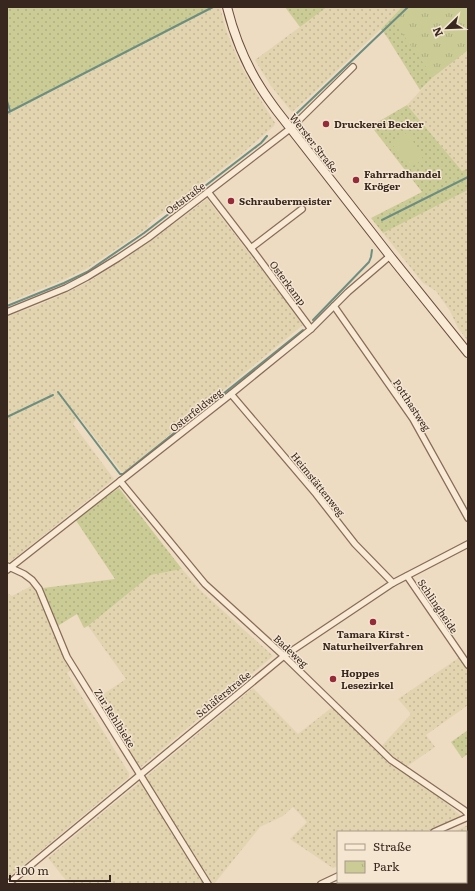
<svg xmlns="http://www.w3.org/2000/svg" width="475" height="891" font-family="Literata,serif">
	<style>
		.farmland { fill: url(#farmland-dots) }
		.grass { fill: url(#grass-dots) }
		.park { fill: url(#park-tufts) }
		.pitch { fill: #cbcb96 }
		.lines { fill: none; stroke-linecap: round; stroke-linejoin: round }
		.stream { stroke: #6c8e81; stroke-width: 2 }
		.street-casing { stroke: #876c59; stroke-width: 8 }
		.secondary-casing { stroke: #694d3d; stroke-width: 10 }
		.street { stroke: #f8ead5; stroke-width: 5.5 }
		.secondary { stroke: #f8ead5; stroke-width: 8 }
		.poi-dot { fill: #952a38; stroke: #f5e6d2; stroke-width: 1.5 }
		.labels { text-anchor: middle; stroke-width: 3; stroke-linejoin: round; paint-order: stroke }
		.poi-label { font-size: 10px; font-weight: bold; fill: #37271e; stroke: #f5e6d2; text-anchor: start }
		.street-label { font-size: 10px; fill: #37271e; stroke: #f5e6d2 }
	</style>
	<defs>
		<pattern id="farmland-dots" width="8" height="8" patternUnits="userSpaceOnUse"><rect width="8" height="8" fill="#e3d4b0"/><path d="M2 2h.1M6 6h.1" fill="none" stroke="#c3b697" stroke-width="1.8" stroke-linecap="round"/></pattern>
		<pattern id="grass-dots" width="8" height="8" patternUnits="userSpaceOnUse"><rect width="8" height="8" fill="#cbcb96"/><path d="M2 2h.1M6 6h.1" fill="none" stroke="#afae81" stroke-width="1.8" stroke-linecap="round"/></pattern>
		<pattern id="park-tufts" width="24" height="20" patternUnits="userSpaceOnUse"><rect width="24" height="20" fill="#cbcb96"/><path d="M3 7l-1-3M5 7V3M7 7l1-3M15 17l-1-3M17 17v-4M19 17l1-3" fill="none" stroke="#afae81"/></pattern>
	</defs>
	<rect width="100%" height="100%" fill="#eddbc2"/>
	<!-- farmland -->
	<g class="farmland">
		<path d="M216 7H220L226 30 240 64 257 94 275 123 274 126 238 157 148 224 149 227 86 269 63 280 7 303V114Z"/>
		<path d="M327 7H402L391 19 318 89 292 112 271 86 255 60Z"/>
		<path d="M468 50V168L462 171 407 105 433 77Z"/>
		<path d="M468 190V341L458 328 450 311 436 291 423 283 383 233Z"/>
		<path d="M207 199 304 324 124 472 121 471 78 416 73 424 114 479 11 561H7V316L36 306 68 292 90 281 152 240Z"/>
		<path d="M182 569 200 590 273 656 141 767H137L96 699 126 679 88 626 151 575Z"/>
		<path d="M39 582 43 588 56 627 69 656 75 666 67 673 129 773V777L7 879V593L12 596Z"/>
		<path d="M460 657 468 669V705L426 735 435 747 406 767 462 817 425 832H338V866L333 868 290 839 307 822 293 807 283 816 260 827 214 884H69L48 858 146 777 253 688 298 734 335 705 380 748 411 714 398 699Z"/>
		<path d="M468 825V884H370L369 882H466V832H453Z"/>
	</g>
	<!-- grass -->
	<g class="grass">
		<path d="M7 7H216L7 114V111L9 110 7 104Z"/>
		<path d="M285 7H327L300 27Z"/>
		<path d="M402 7H468V50L433 77 420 90 387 37 381 29Z"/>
		<path d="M407 105 462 171 468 168V190L383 233 371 218 422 192 371 126Z"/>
		<path d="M119 488 182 569 151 575 88 626 84 628 77 614 56 627 43 588 115 579 75 519Z"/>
		<path d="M468 730V754L462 758 451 742Z"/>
	</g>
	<!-- park -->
	<path class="park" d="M402 7H468V50L433 77 392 19Z"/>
	<!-- pitch -->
	<path class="pitch" d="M408 132 423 159 410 168 391 143Z"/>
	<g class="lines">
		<!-- stream -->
		<g class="stream">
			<path d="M7 101 10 111"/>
			<path d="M7 113 213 7"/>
			<path d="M295 115 408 7"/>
			<path d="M382 220 468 177"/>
			<path d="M7 306 64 283 87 272 144 233 261 143 267 136"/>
			<path d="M313 320 369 262 371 257 372 250"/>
			<path d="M58 392 120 474H123L303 330"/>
			<path d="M7 417 53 395"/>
		</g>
		<!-- street casing -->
		<g class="street-casing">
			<g id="street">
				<path d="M208 192 251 248 311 329"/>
				<path d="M251 248 302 209"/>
				<path d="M334 306 413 419 468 518"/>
				<path d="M7 312 66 288 87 277 118 258 148 238 291 128 353 67"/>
				<path d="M231 394 316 494 355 544 393 583"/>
				<path d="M120 481 205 584 284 656 391 760 464 810 468 814"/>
				<path d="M7 566 24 574 32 580 39 589 67 657 208 884"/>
				<path d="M7 570 231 394 311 329 348 292 390 256"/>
				<path d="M407 576 468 665"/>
				<path d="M434 832 468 817"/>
				<path d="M8 884 284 656 393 583 468 544"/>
				<path d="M321 884 338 876"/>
			</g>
		</g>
		<!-- secondary casing -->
		<g class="secondary-casing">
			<path id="secondary" d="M227 7C234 35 245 63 261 88 266 96 271 103 277 111L390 256 468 353"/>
		</g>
		<!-- street -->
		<use href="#street" class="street"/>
		<!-- secondary -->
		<use href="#secondary" class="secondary"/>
	</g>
	<!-- markers -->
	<g class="poi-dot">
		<circle cx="326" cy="124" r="4"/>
		<circle cx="356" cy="180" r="4"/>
		<circle cx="231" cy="201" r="4"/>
		<circle cx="373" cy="622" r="4"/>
		<circle cx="333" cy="679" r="4"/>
	</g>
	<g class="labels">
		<!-- poi labels -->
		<g class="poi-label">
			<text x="334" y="128">Druckerei Becker</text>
			<text x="364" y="178">Fahrradhandel<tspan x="364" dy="12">Kröger</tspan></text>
			<text x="239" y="205">Schraubermeister</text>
			<text x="373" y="638" text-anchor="middle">Tamara Kirst -<tspan x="373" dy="12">Naturheilverfahren</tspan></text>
			<text x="341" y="677">Hoppes<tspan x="341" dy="12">Lesezirkel</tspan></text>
		</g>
		<!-- street labels -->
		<g class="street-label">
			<text transform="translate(314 143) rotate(52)" y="4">Werster Straße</text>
			<text transform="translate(185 198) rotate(-37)" y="4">Oststraße</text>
			<text transform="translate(288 283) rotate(53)" y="4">Osterkamp</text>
			<text transform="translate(412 405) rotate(57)" y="4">Potthastweg</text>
			<text transform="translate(196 410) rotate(-38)" y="4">Osterfeldweg</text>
			<text transform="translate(318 484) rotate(51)" y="4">Heimstättenweg</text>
			<text transform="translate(438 606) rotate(56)" y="4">Schlingheide</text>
			<text transform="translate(291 651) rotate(43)" y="4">Badeweg</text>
			<text transform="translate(223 694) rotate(-39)" y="4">Schäferstraße</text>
			<text transform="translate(115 718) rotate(58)" y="4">Zur Rehlbieke</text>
		</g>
	</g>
	<!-- border -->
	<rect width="475" height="891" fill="none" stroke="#37271e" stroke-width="16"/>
	<!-- legend -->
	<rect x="337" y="831" width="130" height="52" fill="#f5e6d2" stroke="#a99a8a"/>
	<rect x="345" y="844" width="20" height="6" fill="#f8ead5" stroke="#a99a8a"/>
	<text x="373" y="851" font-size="12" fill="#37271e">Straße</text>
	<rect x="345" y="861" width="20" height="12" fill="url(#park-tufts)" stroke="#a99a8a"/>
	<text x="373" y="871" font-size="12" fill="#37271e">Park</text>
	<!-- north arrow -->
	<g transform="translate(447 28) rotate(247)" stroke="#f5e6d2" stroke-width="3" paint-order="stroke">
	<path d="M0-3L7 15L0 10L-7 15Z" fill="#37271e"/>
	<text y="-6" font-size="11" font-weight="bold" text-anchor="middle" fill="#37271e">N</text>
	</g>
	<!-- scale -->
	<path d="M10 875v6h100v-6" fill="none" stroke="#37271e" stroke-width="2"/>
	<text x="16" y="875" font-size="12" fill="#37271e" stroke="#f5e6d2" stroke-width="3" paint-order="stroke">100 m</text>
</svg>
